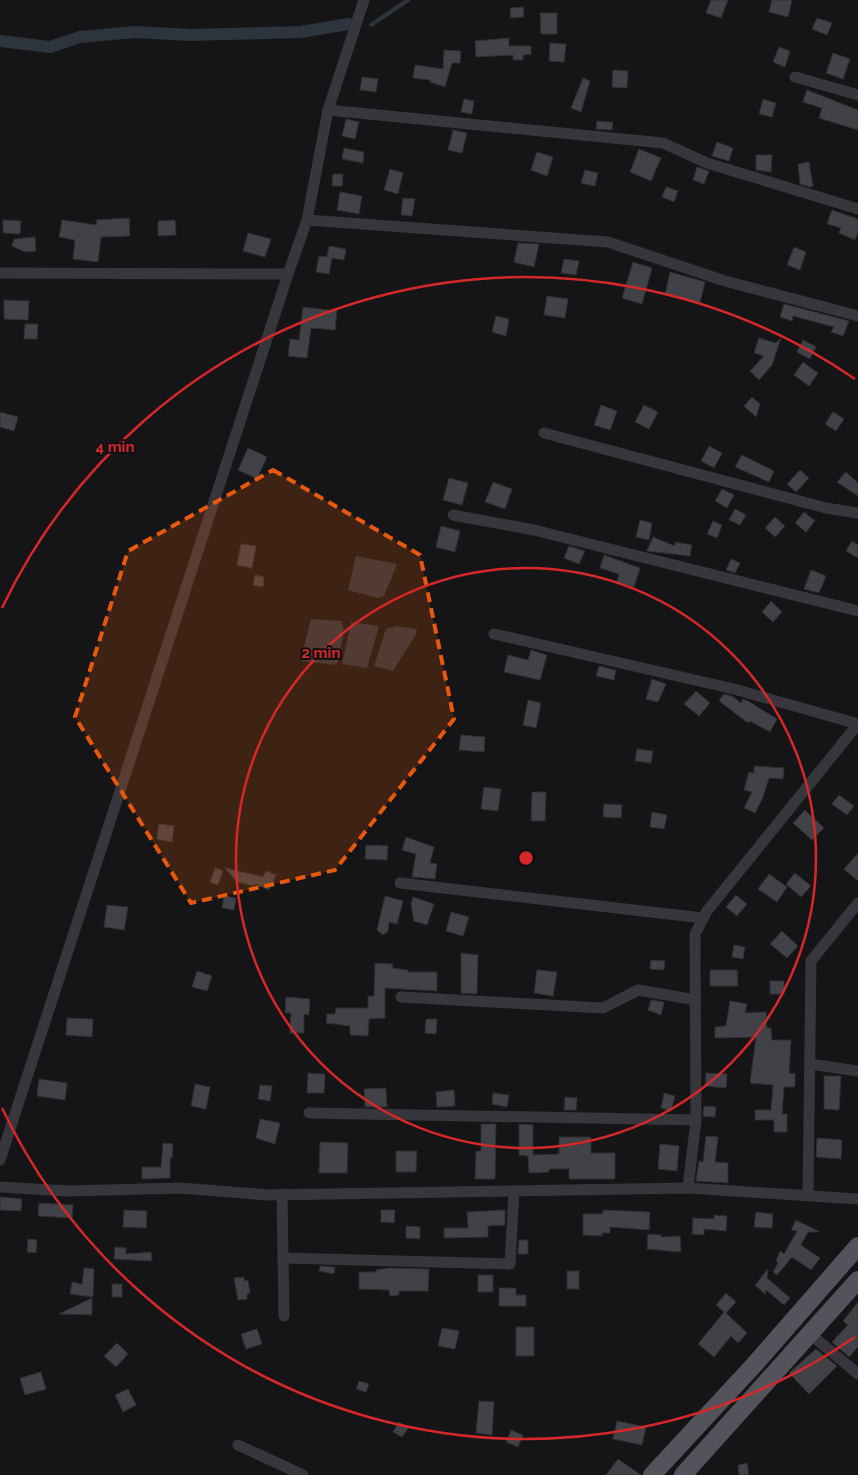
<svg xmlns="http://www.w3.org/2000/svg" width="858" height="1475" font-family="Raleway,sans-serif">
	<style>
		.water { fill: #2d343c }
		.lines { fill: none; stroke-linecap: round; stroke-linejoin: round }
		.stream { stroke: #2d343c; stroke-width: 4 }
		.canal { stroke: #2d343c; stroke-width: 12 }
		.building { fill: #414247; stroke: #2f2f33 }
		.street { stroke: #36363c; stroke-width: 11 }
		.primary { stroke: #52535b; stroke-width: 18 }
		.marked { fill: #e8590c; fill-opacity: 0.2; stroke: #e8590c; stroke-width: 4; stroke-dasharray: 10 6; stroke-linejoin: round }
		.ring { fill: none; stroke: #d62828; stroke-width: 2.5 }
		.centre { fill: #d62828; stroke: #101012; stroke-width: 2.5 }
		.ring-label { font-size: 15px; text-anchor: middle; font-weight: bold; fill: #d62828; stroke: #101012; stroke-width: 4; stroke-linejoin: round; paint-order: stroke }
	</style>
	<rect width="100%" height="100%" fill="#151517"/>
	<!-- water -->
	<g class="water">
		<path d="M356 556 397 564 384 596 378 598 348 590Z"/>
		<path d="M311 619 342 621 344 632 337 665 302 661 301 658Z"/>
		<path d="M351 622 379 626 367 668 342 664Z"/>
		<path d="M397 626 417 629 416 634 393 671 374 666 386 629Z"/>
	</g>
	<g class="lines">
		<!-- stream -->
		<path class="stream" d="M371 25 408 0"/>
		<!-- canal -->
		<path class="canal" d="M0 41 50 47 80 37 135 32 190 35 301 32 348 24"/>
	</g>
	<!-- building -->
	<g class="building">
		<path d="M711 0H728L721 18 706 13Z"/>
		<path d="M772 0H792L788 17 769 12Z"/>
		<path d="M523 7 524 17 511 18 510 8Z"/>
		<path d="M540 13H557V34H541Z"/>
		<path d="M817 18 832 23 827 35 812 29Z"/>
		<path d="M509 38V46H531V54L523 55V60H513V55L476 57 475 41Z"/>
		<path d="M550 43 566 44 564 62 549 61Z"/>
		<path d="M779 47 790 51 785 67 773 62Z"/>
		<path d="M444 50 461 51 460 63H452L445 87 430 82V80L413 78 415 65 443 69Z"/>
		<path d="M833 53 850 59 843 79 826 73Z"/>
		<path d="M613 70 628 71 627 88 612 87Z"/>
		<path d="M362 77 378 79 376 92 360 90Z"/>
		<path d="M583 78 590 81 581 112 571 108Z"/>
		<path d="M807 90 858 110V130L819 118 822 108 803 102Z"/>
		<path d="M464 99 474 101 472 114 461 112Z"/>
		<path d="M763 99 776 103 772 117 759 114Z"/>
		<path d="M346 119 359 122 355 139 342 136Z"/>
		<path d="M597 121 613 122 612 130 596 129Z"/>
		<path d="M453 130 467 133 462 153 448 150Z"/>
		<path d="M717 142 733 148 729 161 712 156Z"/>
		<path d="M344 148 364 152 363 163 342 159Z"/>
		<path d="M639 149 661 158 651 181 630 172Z"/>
		<path d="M537 152 553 157 547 176 531 170Z"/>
		<path d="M756 155H772L771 172 756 170Z"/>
		<path d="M809 162 813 186 810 187 800 184 798 164Z"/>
		<path d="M697 167 709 171 704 184 693 180Z"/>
		<path d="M390 169 403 173 398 194 384 190Z"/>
		<path d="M585 170 598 173 595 186 581 183Z"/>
		<path d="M333 174H343L342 186H332Z"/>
		<path d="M666 187 678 191 674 202 662 197Z"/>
		<path d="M340 192 362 196 359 214 337 210Z"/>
		<path d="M403 198 415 199 412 216 401 215Z"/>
		<path d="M832 210 858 219V232L855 240 839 233 841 228 827 224Z"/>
		<path d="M129 218 130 236 101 237 98 262 73 259 75 240 59 237 62 220 97 225 96 220Z"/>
		<path d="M3 220 21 221 20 234 3 233Z"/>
		<path d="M175 220 176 235 158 236V221Z"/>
		<path d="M248 233 271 239 265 257 243 251Z"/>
		<path d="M35 237 36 251 25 252 12 246 14 239Z"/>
		<path d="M518 243 539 244 534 267 514 262Z"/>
		<path d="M329 246 346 249 344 260 332 258 329 274 316 272 319 256 327 257Z"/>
		<path d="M794 247 806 252 800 270 787 265Z"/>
		<path d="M564 259 579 261 576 275 561 273Z"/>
		<path d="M633 262 652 268 642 304 622 298Z"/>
		<path d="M670 272 705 282 700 303 665 295Z"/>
		<path d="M547 296 568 299 565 318 544 315Z"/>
		<path d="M4 300 29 301 28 320 4 319Z"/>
		<path d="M784 304 849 321 843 336 831 332 834 327 793 316 792 321 780 317Z"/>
		<path d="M303 307 337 311 335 330 311 328 307 358 288 356 290 339 299 340Z"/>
		<path d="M496 316 509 319 506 336 492 332Z"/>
		<path d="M25 324H38L37 339H24Z"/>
		<path d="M759 338 776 343 781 338 772 365 759 380 750 371 764 356 754 353Z"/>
		<path d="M803 340 816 347 810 359 797 352Z"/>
		<path d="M803 362 818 373 809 386 794 375Z"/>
		<path d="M752 397 760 404 756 417 744 406Z"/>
		<path d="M601 405 617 411 610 430 594 425Z"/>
		<path d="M644 405 658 412 649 429 635 422Z"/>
		<path d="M0 412 18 417 14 431 0 427Z"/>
		<path d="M833 412 844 419 836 431 825 424Z"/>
		<path d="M709 446 722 453 714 468 701 461Z"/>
		<path d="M248 448 267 457 257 479 238 470Z"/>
		<path d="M742 455 774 471 769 482 735 467Z"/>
		<path d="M800 470 809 478 796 492 787 484Z"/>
		<path d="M846 472 858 483V496L837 482Z"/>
		<path d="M449 478 468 483 462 505 443 500Z"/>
		<path d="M493 482 512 489 505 509 485 502Z"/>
		<path d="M722 489 734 495 727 508 715 501Z"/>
		<path d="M735 509 746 515 740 525 729 520Z"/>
		<path d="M804 512 815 521 806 532 795 523Z"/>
		<path d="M775 517 785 526 775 537 765 528Z"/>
		<path d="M640 520 652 523 649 540 636 537Z"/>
		<path d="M713 521 722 525 717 538 707 534Z"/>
		<path d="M441 526 460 531 455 552 436 547Z"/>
		<path d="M653 537 675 546V542L692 545 690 556 647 551Z"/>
		<path d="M852 541 858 545V558L846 551Z"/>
		<path d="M241 544 256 546 252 568 237 565Z"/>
		<path d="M569 546 585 551 579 564 564 558Z"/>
		<path d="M604 555 640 568 634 587 617 582 619 574 600 568Z"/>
		<path d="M731 559 740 563 735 573 726 570Z"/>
		<path d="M811 570 826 576 819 593 804 589Z"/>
		<path d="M255 575 264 577 263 587 253 585Z"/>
		<path d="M771 601 782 612 773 622 762 612Z"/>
		<path d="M531 650 547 655 540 680 504 672 508 655 528 660Z"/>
		<path d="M599 666 616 670 614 680 596 676Z"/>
		<path d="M652 679 666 684 658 702 646 699Z"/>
		<path d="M696 691 710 703 699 716 684 704Z"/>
		<path d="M724 694 732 696 741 703 743 699 748 701 777 719 770 732 750 721 748 723 719 701Z"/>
		<path d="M528 700 541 703 536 728 523 725Z"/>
		<path d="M461 735 485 737 484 752 459 750Z"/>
		<path d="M637 749 653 751 651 763 635 761Z"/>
		<path d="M754 766 784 768 783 779 769 778 763 797 755 813 744 808 752 792 744 790 749 772 754 773Z"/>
		<path d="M484 787 501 789 498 811 481 809Z"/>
		<path d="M532 792H546L545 821H531Z"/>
		<path d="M839 795 854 806 847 815 832 804Z"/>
		<path d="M604 804 622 805 621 818 603 817Z"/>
		<path d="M805 810 824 828 812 840 793 823Z"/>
		<path d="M652 812 667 815 664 829 650 827Z"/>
		<path d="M159 824 174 826 172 842 157 839Z"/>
		<path d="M406 837 434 847 430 863 437 864 435 879 412 877 416 854 402 850Z"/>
		<path d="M366 845 388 846 387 860 365 859Z"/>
		<path d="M858 853V881L844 869Z"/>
		<path d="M215 868 223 871 218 885 210 882Z"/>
		<path d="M225 868 263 877 266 871 276 875 269 890 255 884 254 886 237 882Z"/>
		<path d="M795 873 811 886 801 897 786 884Z"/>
		<path d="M769 874 787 887 777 902 758 889Z"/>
		<path d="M736 895 747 904 737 916 726 907Z"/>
		<path d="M224 896 236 898 234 910 222 908Z"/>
		<path d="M385 896 403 901 397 924 389 922 388 931 383 935 377 930Z"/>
		<path d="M413 897 434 904 427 925 414 921 411 904Z"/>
		<path d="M107 905 128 907 124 930 104 927Z"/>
		<path d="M451 912 469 917 463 936 446 931Z"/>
		<path d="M782 931 798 946 787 958 770 944Z"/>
		<path d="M734 945 745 947 743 959 732 957Z"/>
		<path d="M461 953 478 955 477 994 461 993Z"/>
		<path d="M651 960 665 961 664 970 650 969Z"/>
		<path d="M375 963 393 964 392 968 408 970V972H437V991L385 988V1018L369 1019 368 1036 350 1035V1026L326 1023 327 1014H335L336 1008H368V996H374Z"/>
		<path d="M537 970 557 972 553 996 534 993Z"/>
		<path d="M710 970H737L738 986H710Z"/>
		<path d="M197 971 212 976 207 991 192 987Z"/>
		<rect x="770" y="981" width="14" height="13"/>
		<path d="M286 997 310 999 309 1015 304 1014V1033H290L291 1013H285Z"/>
		<path d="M651 1000 664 1002 661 1015 648 1010Z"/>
		<path d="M730 1001 747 1004 745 1013 766 1012 767 1028H771L772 1040H791L789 1073 795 1074V1087H784L782 1114H787V1132H774V1120H755V1110H771L773 1085 750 1083 756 1037 715 1038V1027L726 1026Z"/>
		<path d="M67 1018 93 1019 92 1037 66 1035Z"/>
		<path d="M426 1019H437L436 1034 425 1033Z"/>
		<path d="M308 1073 325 1074 324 1093H307Z"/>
		<path d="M706 1073 727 1074 726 1088 705 1086Z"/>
		<path d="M824 1076H841L839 1110 824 1109Z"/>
		<path d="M39 1079 67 1083 65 1100 37 1096Z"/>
		<path d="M195 1084 210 1087 206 1109 191 1106Z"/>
		<path d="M260 1085 272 1086 270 1101 258 1099Z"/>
		<path d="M386 1088 387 1107H365L364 1089Z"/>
		<path d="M454 1090 455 1106 437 1107 436 1092Z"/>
		<path d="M493 1093 509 1095 507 1107 492 1104Z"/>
		<path d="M664 1093 675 1096 671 1111 661 1108Z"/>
		<path d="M565 1097 577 1098 576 1110H564Z"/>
		<path d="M704 1106 716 1107 715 1117 703 1116Z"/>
		<path d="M260 1119 280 1123 275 1144 256 1138Z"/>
		<path d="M481 1124H496L495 1179H475L476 1151H481Z"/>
		<path d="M519 1124 533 1125V1155L559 1154V1137H591V1153H615V1179H569V1169H549V1172L529 1173 528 1156 519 1155Z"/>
		<path d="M706 1136 718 1137 715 1162 728 1163V1183L696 1181 699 1161 703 1162Z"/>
		<path d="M817 1138 842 1140 841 1159 816 1157Z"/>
		<path d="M320 1142 348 1143 347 1173H319Z"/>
		<path d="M163 1143 173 1144 172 1158H170V1178L142 1179V1167H161Z"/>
		<path d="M660 1144 679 1146 677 1171 658 1169Z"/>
		<path d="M396 1151H417L416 1172H396Z"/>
		<path d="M0 1197 22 1199 21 1211 0 1210Z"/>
		<path d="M39 1203 73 1205 72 1218 38 1216Z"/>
		<path d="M124 1210 147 1211 146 1228 123 1227Z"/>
		<path d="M381 1210H395L394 1223 381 1222Z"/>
		<path d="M505 1210V1225L488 1226V1237L444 1238V1228H468L467 1212Z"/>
		<path d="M603 1210 650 1212 649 1230 610 1227V1233H602V1236L583 1235V1214H603Z"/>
		<path d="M756 1212 773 1214 772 1228 754 1227Z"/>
		<path d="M714 1215 727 1216 726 1231 704 1229V1235L692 1234 693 1218 714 1219Z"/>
		<path d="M796 1220 820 1232H808L801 1245 820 1258 811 1270 792 1257 777 1275 773 1272 778 1263 776 1261 780 1251 784 1254 796 1233 797 1231 791 1230Z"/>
		<path d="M406 1226 420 1227V1239L406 1238Z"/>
		<path d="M648 1234 661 1235V1237L680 1236 681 1252 647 1249Z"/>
		<path d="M28 1239 37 1240 36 1253 27 1252Z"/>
		<path d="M519 1240H528V1254H518Z"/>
		<path d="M115 1247 126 1248V1254L151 1252 152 1261 114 1259Z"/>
		<path d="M320 1266 335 1267 334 1274 319 1271Z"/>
		<path d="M84 1268 94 1269 93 1297 70 1294 72 1282 82 1284Z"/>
		<path d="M390 1268 429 1269 428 1291H399V1295L390 1296 389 1290 359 1289V1272H377L376 1270Z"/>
		<path d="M768 1269 767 1278 790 1298 784 1305 766 1290 765 1294 755 1285Z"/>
		<rect x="567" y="1271" width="12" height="18"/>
		<rect x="478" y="1275" width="15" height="17"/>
		<path d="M244 1277V1281L248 1280 250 1293 247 1294V1299L238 1300 234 1278Z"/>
		<rect x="112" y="1284" width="10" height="13"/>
		<path d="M499 1288H516V1295H526V1306H499Z"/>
		<path d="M726 1293 736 1302 726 1313 747 1333 738 1343 731 1336 714 1357 698 1344 724 1312 716 1305Z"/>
		<path d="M92 1298V1315L59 1314Z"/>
		<path d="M858 1302V1347L849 1357 832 1342 848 1325 843 1321Z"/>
		<rect x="516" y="1327" width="18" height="29"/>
		<path d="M442 1328 459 1331 455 1349 438 1346Z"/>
		<path d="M257 1329 262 1344 246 1349 241 1334Z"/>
		<path d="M117 1343 128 1354 116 1367 104 1356Z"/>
		<path d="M816 1349 837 1366 809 1394 789 1373Z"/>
		<path d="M41 1372 46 1389 25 1395 20 1378Z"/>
		<path d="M359 1381 369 1384 366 1392 356 1389Z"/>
		<path d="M128 1389 136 1405 123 1412 115 1395Z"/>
		<path d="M479 1401 494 1402 492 1435 476 1433Z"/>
		<path d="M617 1421 646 1427 642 1445 613 1439Z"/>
		<path d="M399 1422 408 1428 402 1437 393 1432Z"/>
		<path d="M511 1430 523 1435 518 1447 506 1442Z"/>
		<path d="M618 1459 641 1475H606Z"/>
		<path d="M747 1463 749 1475H739L738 1465Z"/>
	</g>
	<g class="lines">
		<!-- street -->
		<g class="street">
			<path d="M795 77 858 95"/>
			<path d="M328 110 663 143 707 163 858 209"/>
			<path d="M307 220 608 242 725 281 858 316"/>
			<path d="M0 273 288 274"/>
			<path d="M544 433 826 508 858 513"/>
			<path d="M453 515 534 530 858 611"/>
			<path d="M494 634 734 689 858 724 707 911 695 934 696 1120 688 1188"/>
			<path d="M400 883 703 918"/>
			<path d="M401 997 603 1008 638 990 696 1000"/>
			<path d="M810 1064 858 1071"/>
			<path d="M309 1113 696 1120"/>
			<path d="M0 1160 288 274 307 220 328 110 364 0"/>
			<path d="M0 1187 68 1191 180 1188 268 1195 688 1188 858 1199"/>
			<path d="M282 1194 284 1316"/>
			<path d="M808 1194 811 961 858 903"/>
			<path d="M283 1258 510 1264 514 1191"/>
			<path d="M809 1333 858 1374"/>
			<path d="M238 1445 303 1475"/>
		</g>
		<!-- primary -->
		<g class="primary">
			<path d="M652 1475 754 1365 858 1246"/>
			<path d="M683 1475 858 1280"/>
		</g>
	</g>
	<!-- marked area -->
	<path class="marked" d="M273 470 420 555 454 719 335 870 191 903 75 717 128 551Z"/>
	<!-- distance rings -->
	<g class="ring">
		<circle cx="526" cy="858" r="290"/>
		<path d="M855 1337A581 581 0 0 1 2 1108M2 608A581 581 0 0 1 855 379"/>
	</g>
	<circle cx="526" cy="858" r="8" class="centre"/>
	<g class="ring-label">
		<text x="115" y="452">4 min</text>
		<text x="321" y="658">2 min</text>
	</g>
</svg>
